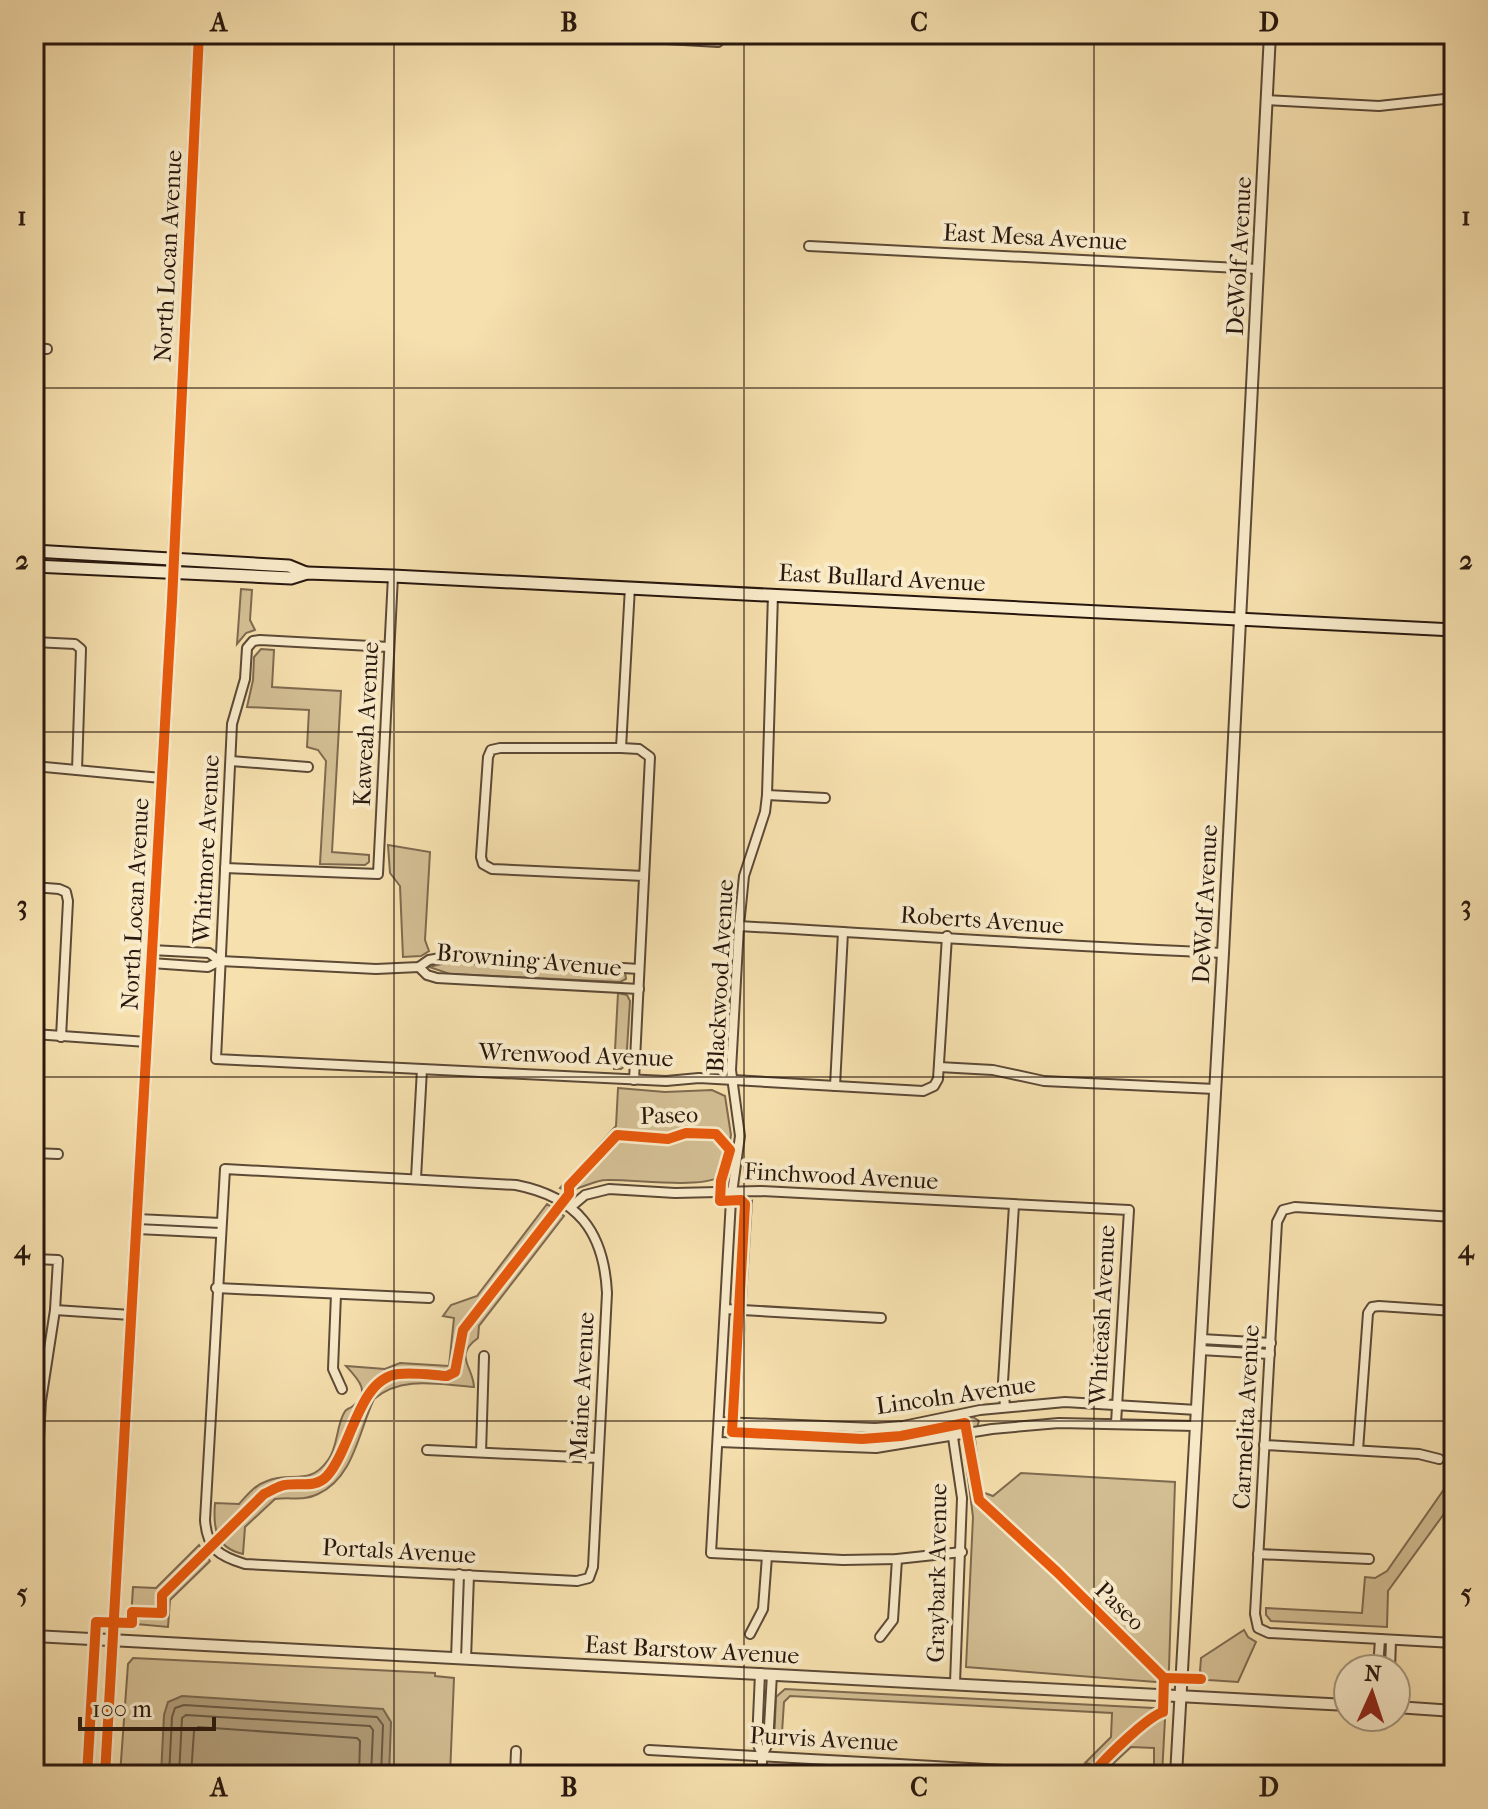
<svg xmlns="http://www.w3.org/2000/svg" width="1488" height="1809" font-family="'IM FELL French Canon',serif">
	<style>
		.green { fill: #d3be93; stroke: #7e6a50; stroke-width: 2 }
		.water { fill: #b09c78; stroke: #7a674e; stroke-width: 2 }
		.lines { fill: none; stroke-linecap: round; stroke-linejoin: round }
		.shore { stroke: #6c5a43; stroke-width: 2 }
		.minor-casing { stroke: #5c4936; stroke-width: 12 }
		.tertiary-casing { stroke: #5c4936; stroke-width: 14 }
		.secondary-casing { stroke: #28170e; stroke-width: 15 }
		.minor { stroke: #f9ebca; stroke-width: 8 }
		.tertiary { stroke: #f9ebca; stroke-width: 10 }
		.secondary { stroke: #f9ebca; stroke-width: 11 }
		.cycleway-casing { stroke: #f9ebca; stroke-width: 15 }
		.cycleway { stroke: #e8590c; stroke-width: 10 }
		.grid { fill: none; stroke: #28170e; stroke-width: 2; stroke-opacity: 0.55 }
		.labels { text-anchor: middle; stroke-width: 8; stroke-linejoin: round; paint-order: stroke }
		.street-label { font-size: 24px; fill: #28170e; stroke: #f9ebca }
		.neatline { fill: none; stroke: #28170e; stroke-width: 3 }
		.grid-label { font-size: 26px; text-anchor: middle; font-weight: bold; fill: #28170e }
	</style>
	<rect width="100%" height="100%" fill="#f6e0ae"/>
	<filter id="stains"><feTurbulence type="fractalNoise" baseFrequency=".0025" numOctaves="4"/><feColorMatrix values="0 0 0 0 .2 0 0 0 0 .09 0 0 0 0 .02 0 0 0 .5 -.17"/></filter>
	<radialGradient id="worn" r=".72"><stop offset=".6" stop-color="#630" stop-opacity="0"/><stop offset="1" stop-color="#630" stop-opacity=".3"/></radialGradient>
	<!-- green -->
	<g class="green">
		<path d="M241 589 252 590 250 620 255 630 246 633 237 644Z"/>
		<path d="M261 649 274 650 272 687 341 691 332 852 369 855V862L365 865 320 864 326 761 318 750 307 747 309 710 247 707 253 680 254 657Z"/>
		<path d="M388 845 430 852 425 940 429 951 421 956 403 957 400 886 390 873Z"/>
		<path d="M450 962 621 970 625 972 626 979 620 982 450 974 429 967Z"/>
		<path d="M618 993 627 995 630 1001 626 1065 621 1069H614Z"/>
		<path d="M618 1088 665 1092 712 1090 725 1096 731 1135 724 1175C702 1190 635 1179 607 1180 590 1180 574 1195 560 1188L616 1126Z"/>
		<path d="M752 1201 746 1299 735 1294 741 1207Z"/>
		<path d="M547 1204 564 1216 479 1326 478 1338C453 1356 473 1366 474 1387 440 1385 402 1375 374 1399 359 1430 354 1478 318 1494 305 1501 289 1497 275 1499L245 1527 243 1554C215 1548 213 1527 215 1503L239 1504C248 1494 255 1485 267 1481 291 1471 309 1487 328 1460 338 1447 336 1427 344 1413 346 1408 348 1410 353 1406 372 1392 357 1378 346 1366L385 1369 400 1363 449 1366 454 1318 443 1316 451 1305 477 1296Z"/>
		<path d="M745 1319 739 1416 729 1413 734 1322Z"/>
		<path d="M973 1417 979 1421 977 1427 902 1441 856 1444 736 1439 727 1435V1429L733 1426 874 1432 932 1426Z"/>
		<path d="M970 1439H975L982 1492 993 1496 1021 1473 1175 1482 1169 1669 1168 1674 1156 1682 966 1667 973 1517 964 1446Z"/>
		<path d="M1454 1475V1500L1388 1591 1387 1627 1271 1621 1266 1615V1608L1362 1613 1365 1577 1375 1578 1387 1571Z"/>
		<path d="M199 1545 210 1561 170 1600 168 1627 136 1624 131 1620 133 1587 156 1588Z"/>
		<path d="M1244 1630 1248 1637 1256 1642 1238 1682 1208 1680 1200 1671 1201 1658Z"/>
		<path d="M133 1658 435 1673V1676L454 1678 450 1775H120L128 1664Z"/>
		<path d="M785 1689 1154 1708 1162 1712 1165 1719 1162 1775H1154V1748L1131 1747 1101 1775 1094 1765 1085 1763 1111 1737 1112 1713 790 1696 784 1702 781 1748 778 1747 774 1742 776 1697Z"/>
	</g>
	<!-- water -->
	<path class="water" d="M182 1696 383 1709 391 1722 389 1775H161L164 1715 168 1702Z"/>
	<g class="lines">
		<!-- shore -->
		<g class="shore">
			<path d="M169 1775 172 1717 175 1708 184 1705 377 1717 383 1725 381 1775"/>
			<path d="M179 1775 182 1718 186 1715 370 1726 373 1730 371 1775"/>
			<path d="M191 1775 194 1731 198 1727 357 1738 360 1741 359 1775"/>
		</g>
		<!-- minor casing -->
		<g class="minor-casing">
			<g id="minor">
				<path d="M579 34 718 42"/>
				<path d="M1267 100 1379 106 1454 98"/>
				<path d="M809 246 1258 269"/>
				<path d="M34 348 47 349"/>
				<path d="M773 594 767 795 765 812 744 876 739 926 731 1070 740 1136 731 1200 711 1553 843 1560 897 1559 962 1552"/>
				<path d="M34 642 75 644 81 649 77 770"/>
				<path d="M389 647 260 640 253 641 247 648 245 679 232 724 216 1059 666 1081 699 1078 923 1091 934 1086 938 1079 947 936"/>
				<path d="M621 748 630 587"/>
				<path d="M231 761 308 767"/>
				<path d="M34 766 161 778"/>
				<path d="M767 795 825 798"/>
				<path d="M225 868 378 874 393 576"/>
				<path d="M34 887 59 889 66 892 68 901 61 1037"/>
				<path d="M739 926C900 935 1061 946 1223 953"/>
				<path d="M151 950 209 953 220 961"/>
				<path d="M151 963 208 967 220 961 376 969 419 967 429 960 446 957 639 969"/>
				<path d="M419 967 427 975 437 978 639 989"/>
				<path d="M34 1034 147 1042"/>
				<path d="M939 1067 993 1070 1044 1081 1215 1089"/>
				<path d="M634 1080 650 757 639 749 621 748H500L491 750 488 757 481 857 483 864 492 869 644 876"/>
				<path d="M835 1086 843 932"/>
				<path d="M34 1153 58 1154"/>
				<path d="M225 1169 516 1185C577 1197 604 1231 607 1293L593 1567 589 1578 577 1581 245 1564C219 1556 207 1549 205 1520Z"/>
				<path d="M416 1178 422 1069"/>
				<path d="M572 1206 585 1195 609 1189 675 1193 761 1191 1129 1210 1116 1423"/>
				<path d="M1454 1217 1295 1207 1283 1210 1277 1222 1255 1614 1258 1628 1269 1633 1454 1643"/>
				<path d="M137 1219 221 1223"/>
				<path d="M137 1229 220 1233"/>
				<path d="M34 1259 58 1260 55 1310 41 1401 34 1530"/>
				<path d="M216 1288 429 1298"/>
				<path d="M336 1294 333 1369 342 1389"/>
				<path d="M725 1309 881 1318"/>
				<path d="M55 1310 131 1315"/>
				<path d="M1201 1339 1271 1343"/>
				<path d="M1200 1350 1270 1354"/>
				<path d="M1005 1407 1003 1382 1014 1205"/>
				<path d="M950 1417 962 1498 955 1683"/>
				<path d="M720 1422 875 1428 903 1426 980 1410 1065 1402 1197 1410"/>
				<path d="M719 1442 876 1448 992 1429 1059 1423 1196 1426"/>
				<path d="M1264 1445 1419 1454 1439 1459"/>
				<path d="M427 1450 598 1458"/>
				<path d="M1358 1450 1368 1313 1372 1307 1379 1306 1454 1311"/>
				<path d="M481 1452 484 1356"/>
				<path d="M1449 1539 1454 1540"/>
				<path d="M1258 1554 1369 1559"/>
				<path d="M750 1634 763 1609 767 1556"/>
				<path d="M880 1637 893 1620 897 1559"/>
				<path d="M456 1659 459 1574"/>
				<path d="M466 1659 469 1575"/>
				<path d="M1378 1669 1380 1639"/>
				<path d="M1390 1669 1391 1640"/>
				<path d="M760 1673 757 1742 762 1755V1775"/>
				<path d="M649 1750 1093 1775"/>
				<path d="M762 1755 768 1744 772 1674"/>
				<path d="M515 1775 516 1751"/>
			</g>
		</g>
		<!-- tertiary casing -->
		<g class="tertiary-casing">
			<g id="tertiary">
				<path d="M34 1636 1348 1705"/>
				<path d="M1396 1707 1454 1711"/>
				<path d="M105 1775 172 601 199 34"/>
				<path d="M1176 1775 1223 953 1270 34"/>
			</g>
		</g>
		<!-- secondary casing -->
		<g class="secondary-casing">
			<g id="secondary">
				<path d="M34 551 289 566 306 573"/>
				<path d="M34 566 291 578 307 573 393 576 1454 630"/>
			</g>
		</g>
		<!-- minor -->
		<use href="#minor" class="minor"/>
		<!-- tertiary -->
		<use href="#tertiary" class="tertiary"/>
		<!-- secondary -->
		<use href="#secondary" class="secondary"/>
		<!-- cycleway casing -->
		<g class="cycleway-casing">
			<g id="cycleway">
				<path d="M87 1775 96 1622 132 1623V1612L162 1613V1595L264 1494C269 1492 275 1488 281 1486 296 1481 314 1490 327 1476 352 1448 358 1379 398 1374 414 1372 432 1375 447 1376L455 1372 463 1330 569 1194V1186L617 1135 668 1139 686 1133 716 1134 730 1150 721 1181 720 1201 741 1200 745 1204 732 1432 862 1439 901 1436 965 1423 979 1500 1057 1572 1164 1678"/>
				<path d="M105 1775 172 601 199 34"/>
				<path d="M1092 1775C1103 1760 1147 1717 1163 1712L1164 1678 1201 1679"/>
			</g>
		</g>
		<!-- cycleway -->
		<use href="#cycleway" class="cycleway"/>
	</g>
	<!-- grid -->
	<path class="grid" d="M394 34V1775M744 34V1775M1094 34V1775M34 388H1454M34 732H1454M34 1077H1454M34 1421H1454"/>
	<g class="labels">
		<!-- street labels -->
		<g class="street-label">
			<text transform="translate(1035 237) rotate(3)" y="8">East Mesa Avenue</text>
			<text transform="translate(168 256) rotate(-87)" y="8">North Locan Avenue</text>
			<text transform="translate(1239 256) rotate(-87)" y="8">DeWolf Avenue</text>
			<text transform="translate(882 578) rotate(3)" y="8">East Bullard Avenue</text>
			<text transform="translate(366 724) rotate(-87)" y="8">Kaweah Avenue</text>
			<text transform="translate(206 849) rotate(-87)" y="8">Whitmore Avenue</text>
			<text transform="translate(135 904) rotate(-87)" y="8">North Locan Avenue</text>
			<text transform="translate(1205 904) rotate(-87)" y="8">DeWolf Avenue</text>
			<text transform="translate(982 920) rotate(4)" y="8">Roberts Avenue</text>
			<text transform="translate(529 960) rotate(5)" y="8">Browning Avenue</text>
			<text transform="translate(720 976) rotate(-87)" y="8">Blackwood Avenue</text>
			<text transform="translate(576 1055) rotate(2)" y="8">Wrenwood Avenue</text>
			<text transform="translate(669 1115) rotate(-2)" y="8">Paseo</text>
			<text transform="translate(841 1176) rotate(3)" y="8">Finchwood Avenue</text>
			<text transform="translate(1102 1315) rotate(-87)" y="8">Whiteash Avenue</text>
			<text transform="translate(582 1386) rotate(-87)" y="8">Maine Avenue</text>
			<text transform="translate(956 1395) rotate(-8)" y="8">Lincoln Avenue</text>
			<text transform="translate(1246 1417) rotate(-87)" y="8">Carmelita Avenue</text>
			<text transform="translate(399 1551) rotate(3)" y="8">Portals Avenue</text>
			<text transform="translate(937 1573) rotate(-89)" y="8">Graybark Avenue</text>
			<text transform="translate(1120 1606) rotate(44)" y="8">Paseo</text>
			<text transform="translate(692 1650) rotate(3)" y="8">East Barstow Avenue</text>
			<text transform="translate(824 1739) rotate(3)" y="8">Purvis Avenue</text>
		</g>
	</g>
	<!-- margin -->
	<rect width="1488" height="1809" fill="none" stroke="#f6e0ae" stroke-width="88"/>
	<!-- north arrow -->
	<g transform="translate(1372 1693) rotate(3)"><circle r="38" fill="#f9ebca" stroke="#a5967f" stroke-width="2"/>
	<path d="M0-6L14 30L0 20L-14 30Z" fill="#8f2418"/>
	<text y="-12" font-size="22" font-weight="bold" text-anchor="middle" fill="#28170e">N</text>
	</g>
	<!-- scale -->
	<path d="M80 1717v12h134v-12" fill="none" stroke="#28170e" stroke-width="4"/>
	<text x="92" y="1717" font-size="24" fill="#28170e" stroke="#f9ebca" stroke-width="6" paint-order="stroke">100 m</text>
	<rect x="44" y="44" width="1400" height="1721" class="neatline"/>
	<g class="grid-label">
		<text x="219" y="31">A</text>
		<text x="569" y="31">B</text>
		<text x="919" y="31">C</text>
		<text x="1269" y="31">D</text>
		<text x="22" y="225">1</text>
		<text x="1466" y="225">1</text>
		<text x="22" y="569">2</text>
		<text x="1466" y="569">2</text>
		<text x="22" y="914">3</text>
		<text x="1466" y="914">3</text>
		<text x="22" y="1258">4</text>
		<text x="1466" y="1258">4</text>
		<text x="22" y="1602">5</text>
		<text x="1466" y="1602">5</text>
		<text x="219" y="1796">A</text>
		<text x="569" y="1796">B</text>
		<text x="919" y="1796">C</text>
		<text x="1269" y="1796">D</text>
	</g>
	<rect width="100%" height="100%" filter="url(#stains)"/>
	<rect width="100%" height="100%" fill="url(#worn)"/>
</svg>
